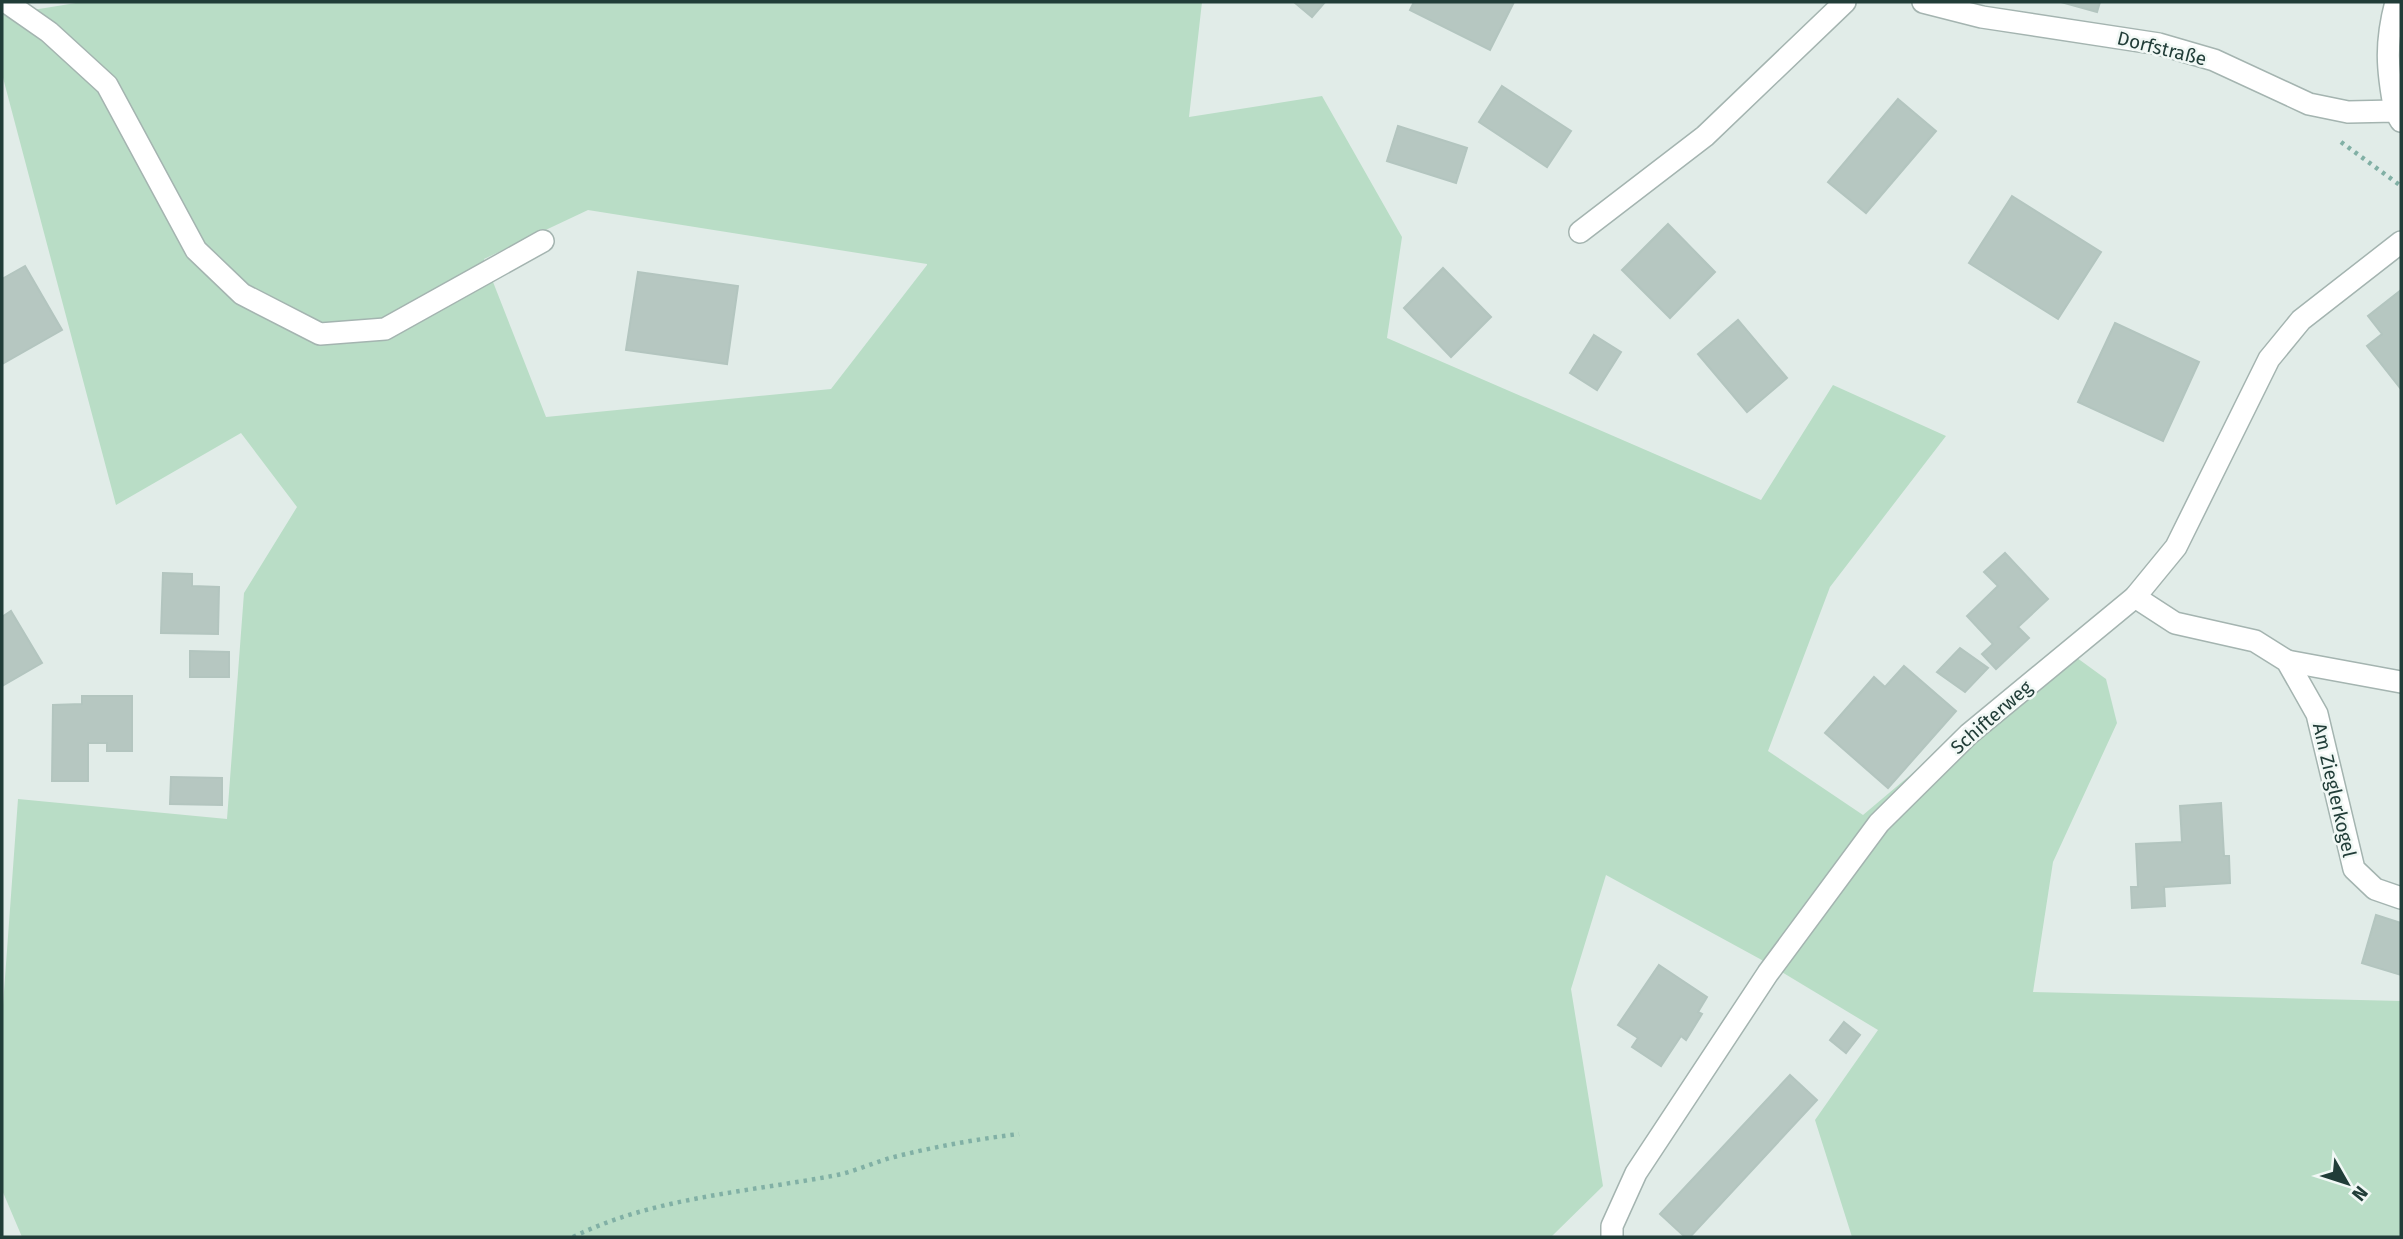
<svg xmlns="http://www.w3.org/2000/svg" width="2403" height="1239" font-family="'Fira Sans',sans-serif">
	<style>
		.green { fill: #b9ddc6; fill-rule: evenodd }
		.building { fill: #b6c7c1; stroke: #b3c5bf; stroke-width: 2 }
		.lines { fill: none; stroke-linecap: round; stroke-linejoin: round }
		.minor-casing { stroke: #a4b4b0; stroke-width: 24 }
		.path { stroke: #81b0a5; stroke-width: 4.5; stroke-dasharray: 3.5 5; stroke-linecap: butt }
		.minor { stroke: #fff; stroke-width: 21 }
		.labels { text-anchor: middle; stroke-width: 5; stroke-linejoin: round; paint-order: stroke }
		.street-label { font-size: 19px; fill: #213d38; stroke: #f1f8f5 }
	</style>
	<rect width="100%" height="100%" fill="#e1ece8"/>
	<!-- green -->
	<path class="green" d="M82 2H1202L1189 117 1322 96 1402 237 1387 338 1761 500 1833 385 1946 436 1830 587 1768 751 1863 815 2062 647 2106 679 2117 723 2053 862 2033 992 2401 1001V1237H1852L1815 1120 1878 1030 1760 959 1606 875 1571 989 1603 1186 1551 1237H22L2 1190V1019L18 799 227 819 244 593 297 507 241 433 116 505 2 74V15ZM588 210 927 264V265L831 389 546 417 484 259Z"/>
	<!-- building -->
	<g class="building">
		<path d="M1294 2H1325L1312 17Z"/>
		<path d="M1414 2H1514L1490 50 1410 10Z"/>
		<path d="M2061 2H2100L2097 12Z"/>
		<path d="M1502 86 1571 131 1547 167 1479 122Z"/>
		<path d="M1898 99 1936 131 1866 213 1828 182Z"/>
		<path d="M1398 126 1467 148 1456 183 1387 161Z"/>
		<path d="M2012 196 2101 252 2058 319 1969 263Z"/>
		<path d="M1668 224 1715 272 1670 318 1622 270Z"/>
		<path d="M25 266 62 330 2 364V279Z"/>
		<path d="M1443 268 1491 317 1451 357 1404 308Z"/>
		<path d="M638 272 738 286 727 364 626 350Z"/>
		<path d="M2401 290V389L2367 346 2382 334 2368 316Z"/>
		<path d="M1738 320 1787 378 1747 412 1698 354Z"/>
		<path d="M2115 323 2199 362 2163 441 2078 402Z"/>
		<path d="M1594 335 1621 352 1597 390 1570 373Z"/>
		<path d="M2005 553 2048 599 2018 627 2029 638 1996 669 1982 654 1993 644 1967 616 1998 586 1984 572Z"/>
		<path d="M163 573 192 574V586L219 587 218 634 161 633Z"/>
		<path d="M11 611 42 663 2 686V617Z"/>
		<path d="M1960 648 1988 668 1965 692 1937 672Z"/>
		<path d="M190 651 229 652V677H190Z"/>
		<path d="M1904 666 1956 711 1888 788 1825 733 1874 677 1885 687Z"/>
		<path d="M82 696H132V751H107V743H88V781H52L53 705 82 704Z"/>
		<path d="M171 777 222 778V805L170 804Z"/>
		<path d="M2221 803 2224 856H2229L2230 883 2164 887 2165 906 2132 908 2131 887H2138L2136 844 2182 842 2180 806Z"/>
		<path d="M2376 915 2401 923V975L2362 963Z"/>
		<path d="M1659 965 1707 997 1698 1012 1702 1014 1686 1040 1681 1036 1661 1066 1632 1047 1638 1038 1618 1025Z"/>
		<path d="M1844 1022 1860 1035 1846 1053 1830 1040Z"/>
		<path d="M1790 1075 1817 1100 1690 1237H1685L1660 1214Z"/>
	</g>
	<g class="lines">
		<!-- minor casing -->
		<g class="minor-casing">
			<g id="minor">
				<path d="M6 2 49 32 107 85 196 250 242 294 320 334 385 329 543 241"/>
				<path d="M1923 2 1982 17 2159 44 2214 60 2309 104 2348 112 2395 111 2401 121"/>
				<path d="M2395 111C2387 69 2385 43 2396 2"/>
				<path d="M1580 232 1705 136 1845 2"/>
				<path d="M2135 597 2175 623 2255 641 2287 661 2317 714 2354 869 2375 889 2401 898"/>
				<path d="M2287 661 2401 682"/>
				<path d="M1612 1237V1226L1636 1173 1768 973 1879 823 1969 734 2135 597 2176 547 2269 359 2301 320 2401 242"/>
			</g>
		</g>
		<!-- path -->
		<g class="path">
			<path d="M2341 142 2401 186"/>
			<path d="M573 1237C652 1198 746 1192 832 1176 855 1172 876 1161 898 1156 938 1146 978 1139 1019 1134"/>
		</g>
		<!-- minor -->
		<use href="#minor" class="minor"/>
	</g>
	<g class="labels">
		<!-- street labels -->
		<g class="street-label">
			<text transform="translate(2162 48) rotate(14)" y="7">Dorfstraße</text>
			<text transform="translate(1991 717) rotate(-41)" y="7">Schifterweg</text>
			<text transform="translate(2335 790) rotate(77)" y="7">Am Zieglerkogel</text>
		</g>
	</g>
	<!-- border -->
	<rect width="2403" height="1239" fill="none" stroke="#213d38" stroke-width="7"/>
	<!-- north arrow -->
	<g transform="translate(2347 1183) rotate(129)" stroke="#f1f8f5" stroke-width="5" paint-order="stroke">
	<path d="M0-5L12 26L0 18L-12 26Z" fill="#213d38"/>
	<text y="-10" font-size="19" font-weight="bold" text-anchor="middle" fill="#213d38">N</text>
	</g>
</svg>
